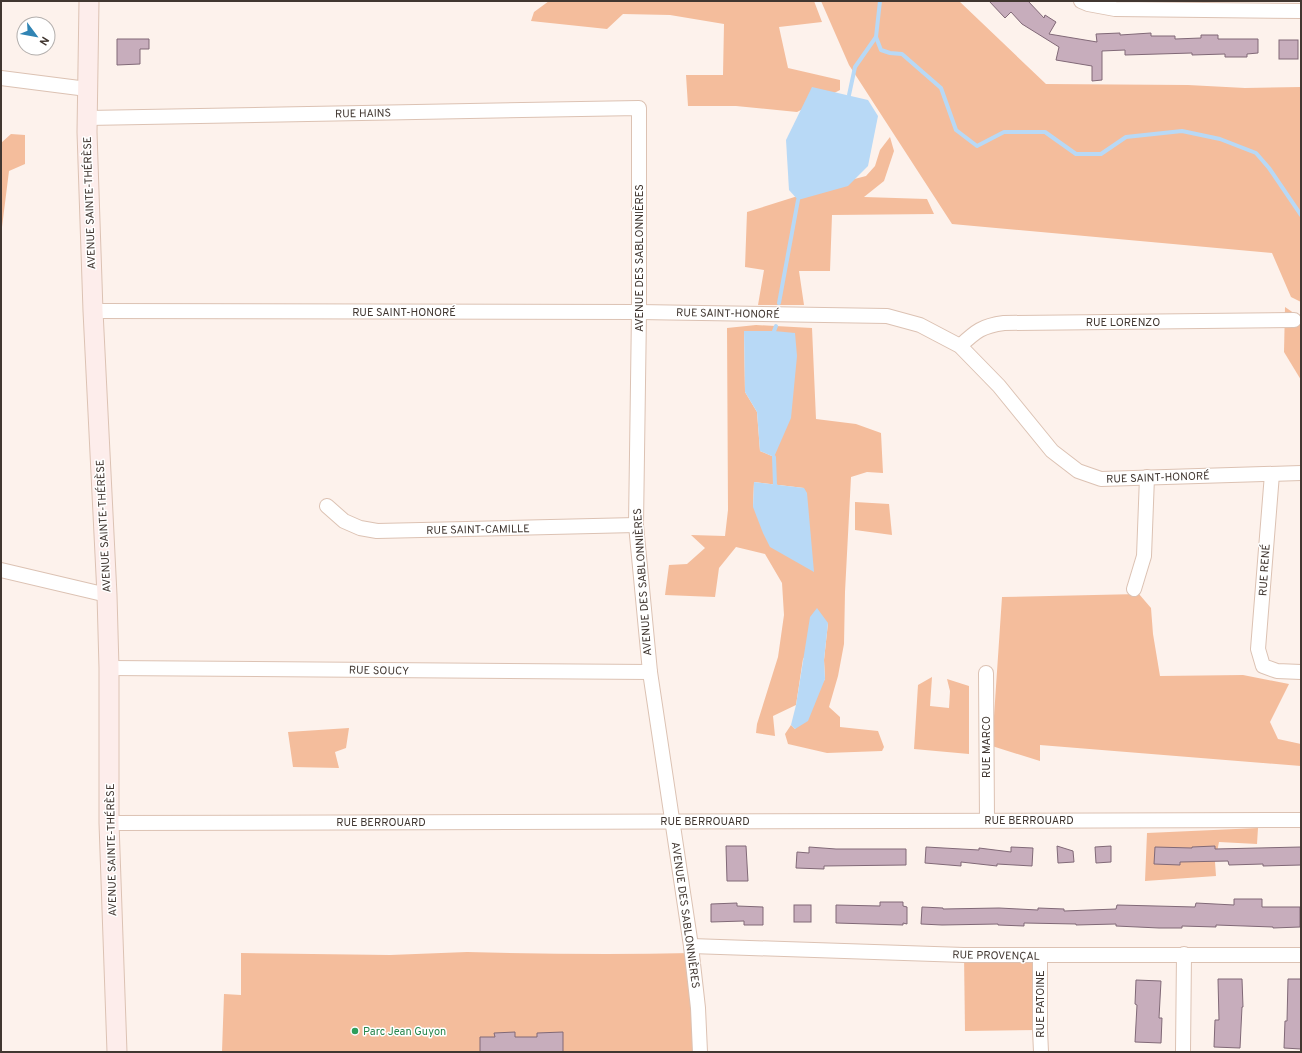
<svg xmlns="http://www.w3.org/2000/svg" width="1302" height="1053" font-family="Overpass,sans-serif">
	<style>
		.green { fill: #f4bd9c; fill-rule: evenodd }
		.water { fill: #b8d9f6 }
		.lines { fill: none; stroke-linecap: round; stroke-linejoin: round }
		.stream { stroke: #b8d9f6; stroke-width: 4 }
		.building { fill: #c7adbc; stroke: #816977 }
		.street-casing { stroke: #dcc2b3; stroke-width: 16 }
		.secondary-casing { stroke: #dcc2b3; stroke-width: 21 }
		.street { stroke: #fff; stroke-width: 14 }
		.secondary { stroke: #fdedeb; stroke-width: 19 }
		.leisure-dot { fill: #2e9e5b; stroke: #fff; stroke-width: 1.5 }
		.labels { text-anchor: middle; stroke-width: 3; stroke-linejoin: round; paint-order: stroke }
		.street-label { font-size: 11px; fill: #413731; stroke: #fff }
		.leisure-label { font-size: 11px; fill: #27864d; stroke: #fff; text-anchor: start }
	</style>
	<rect width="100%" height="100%" fill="#fdf2ec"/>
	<!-- green -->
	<g class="green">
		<path d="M549 1H814L822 22 779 27 788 68 840 80V90L797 112 736 106H688L686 75H723L724 24 670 15 623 14 607 29 531 21 534 12Z"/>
		<path d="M821 1H959L1046 84 1188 85 1245 88 1301 87V302L1291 297 1272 253 952 224 849 65Z"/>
		<path d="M11 134 25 135V164L9 171 1 235V143Z"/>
		<path d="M890 137 894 151 884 181 864 197 927 199 934 214 832 215 830 271H799L804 305H758L764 270 745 267 747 212 839 183 866 176 875 166 880 150Z"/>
		<path d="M1285 307 1301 318V380L1284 352Z"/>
		<path d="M756 325 812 328 816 419 856 424 881 433 883 473 867 472 851 477 845 592 844 644 838 676 829 707 840 717V727L878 731 884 747 882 751 827 753 788 744 785 734 791 725 795 729 825 679 824 660 828 623 803 659 796 705 773 716 775 736 756 733 757 724 778 657 784 615 782 583 765 554 736 547 719 568 715 597 665 595 669 565 687 564 705 548 691 535 725 536 728 510 727 328ZM744 331 774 457 760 451 757 412 745 392ZM754 482 804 488 753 507Z"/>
		<path d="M855 502 889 504 892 535 855 530Z"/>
		<path d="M1139 594 1151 608 1153 634 1160 676 1243 675 1289 684 1270 722 1278 739 1301 744V766L1040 745V761L992 746 1002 597Z"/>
		<path d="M932 677 930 706 949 708 950 691 947 679 969 686V754L914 749 918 685Z"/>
		<path d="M349 728 346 748 335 752 339 768 293 767 288 732Z"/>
		<path d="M1258 828 1257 844 1219 842 1215 862 1216 876 1145 881 1147 833Z"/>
		<path d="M467 952C542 954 617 955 692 953L700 1052H222L224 994 241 995V953L390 955Z"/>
		<path d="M964 955 1040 956V1030L965 1031Z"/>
	</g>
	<!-- water -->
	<g class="water">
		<path d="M812 87 868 100 878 116 868 166 848 186 798 200 789 190 786 140Z"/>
		<path d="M744 331H774L795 333 797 356 791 418 774 457 760 451 757 412 745 392Z"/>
		<path d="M754 482 804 488 807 493 814 572 770 547 763 533 753 507Z"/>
		<path d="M817 608 828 623 824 660 825 679 808 721 795 729 791 725 796 705 810 617Z"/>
	</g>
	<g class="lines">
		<!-- stream -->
		<g class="stream">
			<path d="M880 1 876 37 881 50 890 53 902 54 941 88 956 130 977 146 1004 132H1045L1076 154H1101L1126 137 1182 131 1220 139 1256 153 1269 168 1301 215"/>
			<path d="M849 95 855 67 876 37"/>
			<path d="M779 303 798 200"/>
			<path d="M774 331 776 326"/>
			<path d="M774 457 775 485"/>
		</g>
	</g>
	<!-- building -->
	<g class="building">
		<path d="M989 1H1028L1044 18 1045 15 1056 22 1049 34 1097 42 1096 34 1120 33V35L1151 33V36H1175V39L1201 38V35H1218V39H1258V53L1247 54V57H1225V54L1192 55V53L1125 55V50L1102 51V80L1092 81V66L1056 60 1059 47 1022 24 1011 12 1005 18Z"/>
		<path d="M117 39H149V49H140V64L117 65Z"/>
		<rect x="1279" y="40" width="19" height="19"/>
		<path d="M726 846H746L748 881H727Z"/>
		<path d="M1057 846 1073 851 1074 862 1058 863Z"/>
		<path d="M1111 846V862L1096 863 1095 847Z"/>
		<path d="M1215 846V849L1301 847V865L1263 866V864L1229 865 1228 861 1180 862V865L1154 864 1155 847 1192 848V847Z"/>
		<path d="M809 847 836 849H906V865L824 866V869L796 868 797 852 809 853Z"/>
		<path d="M926 847 979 850V848L1011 852V847L1033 848 1032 866 997 864V866L961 862V866L925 863Z"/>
		<path d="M1234 899H1262V907H1300V927L1273 928V927L1216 925V927L1182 926V928H1159L1116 926V924L1076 925V924L1024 923V926L998 925V924L942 925 921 924 922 907 943 908V909L999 908 1038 910V908L1064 909V911L1116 909 1117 905 1195 907 1196 903 1234 905Z"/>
		<path d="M880 902H903V906L907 907V924L903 923V925L836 923V905L880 906Z"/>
		<path d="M737 903V906L763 907V925H744V921L711 922V904Z"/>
		<rect x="794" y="905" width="17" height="17"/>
		<path d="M1218 979H1242L1243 1007H1242L1240 1048 1214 1047 1215 1020H1219Z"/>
		<path d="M1288 979H1301V1049L1284 1048 1285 1021H1287Z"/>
		<path d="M1136 980 1161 981 1159 1018H1162L1161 1043 1135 1042 1137 1005 1135 1004Z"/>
		<path d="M515 1032V1037H537V1033L563 1032V1052H480V1037H495L494 1033Z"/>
	</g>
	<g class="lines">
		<!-- street casing -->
		<g class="street-casing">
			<g id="street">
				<path d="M1081 1 1088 4 1115 9 1301 11"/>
				<path d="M1 78 87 89"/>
				<path d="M87 118 639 108V312L636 525 650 672 691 946 698 1008 700 1052"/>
				<path d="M93 311 639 312 887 316 920 325 960 346 999 386 1052 451 1078 471 1101 479 1301 473"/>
				<path d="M960 346C976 331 982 326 1004 323L1294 320"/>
				<path d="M1272 474 1258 649 1263 666 1277 671 1301 672"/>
				<path d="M327 506 344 521 360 528 377 531 636 525"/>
				<path d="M1 570 107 595"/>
				<path d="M1134 589 1144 556 1147 477"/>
				<path d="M109 668 650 672"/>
				<path d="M986 673 987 820"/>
				<path d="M109 823 1301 820"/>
				<path d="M691 946 964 955H1301"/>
				<path d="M1040 956V1030L1041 1052"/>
				<path d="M1183 1052 1184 954"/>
			</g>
		</g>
		<!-- secondary casing -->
		<g class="secondary-casing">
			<path id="secondary" d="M89 1 87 132 93 311 107 595 109 668V823L117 1052"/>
		</g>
		<!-- street -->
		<use href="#street" class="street"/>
		<!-- secondary -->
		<use href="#secondary" class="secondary"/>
	</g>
	<!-- markers -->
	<circle class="leisure-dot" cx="355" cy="1031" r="4"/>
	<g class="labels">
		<!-- street labels -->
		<g class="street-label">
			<text transform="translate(363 113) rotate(-1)" y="4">RUE HAINS</text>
			<text transform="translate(89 203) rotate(-92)" y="4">AVENUE SAINTE-THÉRÈSE</text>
			<text transform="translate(639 258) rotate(-90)" y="4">AVENUE DES SABLONNIÈRES</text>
			<text x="404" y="316">RUE SAINT-HONORÉ</text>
			<text transform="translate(728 313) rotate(1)" y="4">RUE SAINT-HONORÉ</text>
			<text x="1123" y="326">RUE LORENZO</text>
			<text transform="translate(1158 477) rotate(-2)" y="4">RUE SAINT-HONORÉ</text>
			<text transform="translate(103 526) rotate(-93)" y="4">AVENUE SAINTE-THÉRÈSE</text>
			<text transform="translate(478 529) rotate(-1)" y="4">RUE SAINT-CAMILLE</text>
			<text transform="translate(1264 570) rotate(-86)" y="4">RUE RENÉ</text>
			<text transform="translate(642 582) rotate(-94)" y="4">AVENUE DES SABLONNIÈRES</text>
			<text transform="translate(379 670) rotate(1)" y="4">RUE SOUCY</text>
			<text transform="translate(986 747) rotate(-90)" y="4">RUE MARCO</text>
			<text x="1029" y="824">RUE BERROUARD</text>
			<text x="705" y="825">RUE BERROUARD</text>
			<text x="381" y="826">RUE BERROUARD</text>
			<text transform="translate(111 850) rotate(-91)" y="4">AVENUE SAINTE-THÉRÈSE</text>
			<text transform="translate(686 915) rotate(82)" y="4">AVENUE DES SABLONNIÈRES</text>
			<text transform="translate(996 955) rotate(1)" y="4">RUE PROVENÇAL</text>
			<text transform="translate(1040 1004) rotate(-90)" y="4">RUE PATOINE</text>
		</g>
		<!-- leisure labels -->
		<g class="leisure-label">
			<text x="363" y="1035">Parc Jean Guyon</text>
		</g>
	</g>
	<!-- border -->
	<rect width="1302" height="1053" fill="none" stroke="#413731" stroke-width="4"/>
	<!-- north arrow -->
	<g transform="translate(36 36) rotate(122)"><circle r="19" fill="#ffffff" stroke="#b3afad"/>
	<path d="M0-3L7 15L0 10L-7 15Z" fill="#3084b4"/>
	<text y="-6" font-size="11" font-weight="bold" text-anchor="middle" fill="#413731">N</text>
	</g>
</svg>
